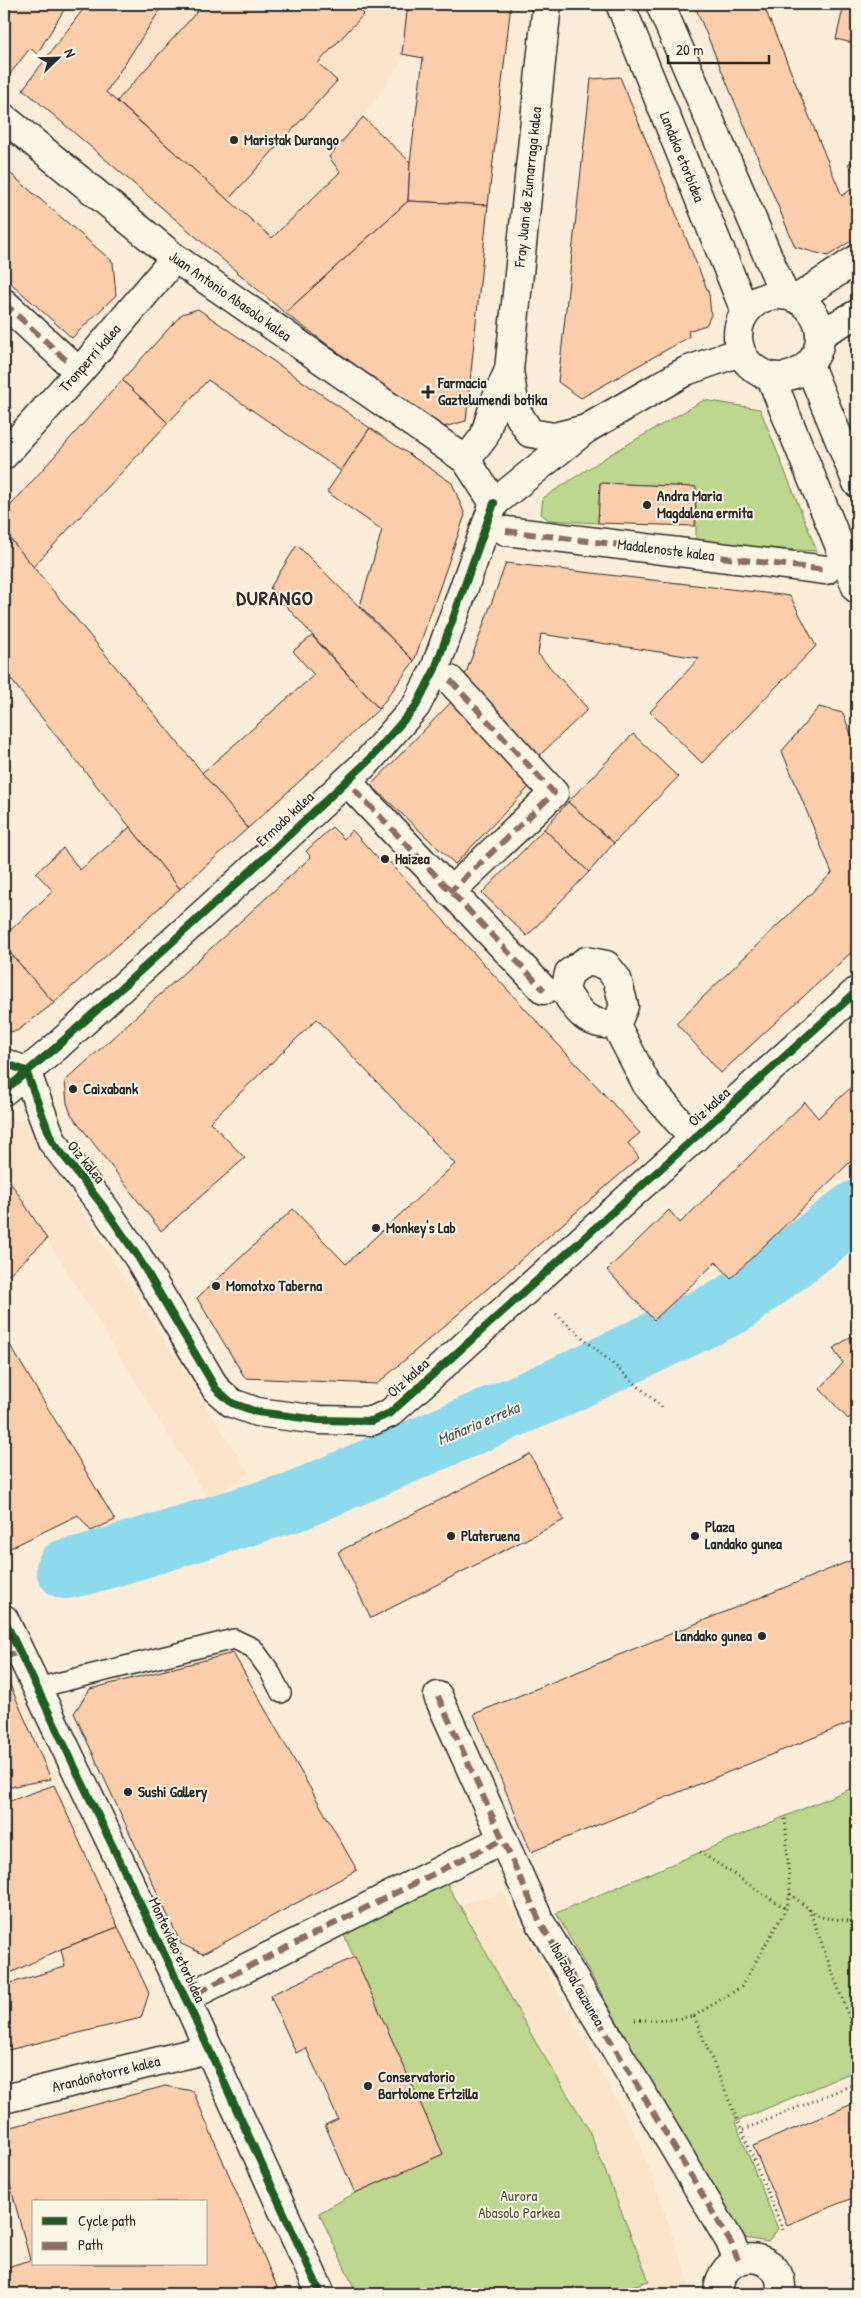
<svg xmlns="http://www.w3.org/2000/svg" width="861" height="2298" font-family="'Patrick Hand',sans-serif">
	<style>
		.built { fill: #fce3cb }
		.green { fill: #bed78e; stroke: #74815c }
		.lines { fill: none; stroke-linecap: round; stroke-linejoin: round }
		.river { stroke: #8ddaed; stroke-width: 60 }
		.building { fill: #fbcdaa; stroke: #2b2b2b; fill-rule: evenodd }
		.lane-casing { stroke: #2b2b2b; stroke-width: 22 }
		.street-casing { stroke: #2b2b2b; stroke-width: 31 }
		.path { stroke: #2b2b2b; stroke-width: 3; stroke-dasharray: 1 4; stroke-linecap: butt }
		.lane { stroke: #fcf5e5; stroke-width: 19 }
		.street { stroke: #fcf5e5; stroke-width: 28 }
		.quiet { stroke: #8d6e63; stroke-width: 6; stroke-dasharray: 12 6; stroke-linecap: butt }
		.cycleway-casing { stroke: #fcf5e5; stroke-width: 11 }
		.cycleway { stroke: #1b5e20; stroke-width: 8 }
		.poi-dot { fill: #2b2b2b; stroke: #fcf5e5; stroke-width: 2 }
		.labels { text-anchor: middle; stroke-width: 4; stroke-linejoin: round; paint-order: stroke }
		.poi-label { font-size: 15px; font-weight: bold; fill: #2b2b2b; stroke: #fcf5e5; text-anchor: start }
		.street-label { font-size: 15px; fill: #2b2b2b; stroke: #fcf5e5 }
		.park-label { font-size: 15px; fill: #505644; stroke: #fcf5e5 }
		.water-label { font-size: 16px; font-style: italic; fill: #44575c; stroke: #fcf5e5 }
		.district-label { font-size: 20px; font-weight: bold; letter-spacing: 1px; fill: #2b2b2b; stroke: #fcf5e5 }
	</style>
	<rect width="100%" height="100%" fill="#fcedd9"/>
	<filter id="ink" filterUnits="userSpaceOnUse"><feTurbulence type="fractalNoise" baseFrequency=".02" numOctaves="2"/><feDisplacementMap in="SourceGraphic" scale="10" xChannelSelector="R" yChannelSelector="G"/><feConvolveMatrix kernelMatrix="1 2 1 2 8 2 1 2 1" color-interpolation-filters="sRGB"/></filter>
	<g filter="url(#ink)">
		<!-- built -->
		<g class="built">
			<path d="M87 4H408L402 60 363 117 285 313 23 89Z"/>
			<path d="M9 1117 24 1121 249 1473 209 1501 47 1239 4 1172V1122Z"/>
			<path d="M503 1893 641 2145 693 2294H657L649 2281 588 2128 536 2043 460 1904Z"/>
		</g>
		<!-- green -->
		<g class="green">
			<path d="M704 400 760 409 817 551 696 544V487L600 483 598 523 549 520 541 514 543 498 611 454Z"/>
			<path d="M857 1786V2070L735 2122 778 2229 768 2242 738 2237 556 1913Z"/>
			<path d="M439 1871 463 1911 536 2043 588 2128 649 2281 605 2294H357L319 2213 355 2193 443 2154 338 1922Z"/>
		</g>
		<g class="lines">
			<!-- river -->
			<path class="river" d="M66 1569 89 1564 296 1501 558 1388 732 1305 857 1210"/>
		</g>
		<!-- building -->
		<g class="building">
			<path d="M4 4 67 5 37 54 30 48 7 78 4 75Z"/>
			<path d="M87 4H164L106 92 272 238 340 172 329 157 363 117 410 162 408 201 285 313 23 89Z"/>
			<path d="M204 4H353L364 14 318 63 337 81 228 200 117 101Z"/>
			<path d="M408 4H511L488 205 408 201 410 162 423 58 402 54Z"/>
			<path d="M694 4H763L842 196 857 185V237L828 256 795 247Z"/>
			<path d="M844 4H857V44L836 39Z"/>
			<path d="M620 77 709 294 711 315 706 325 688 331 689 337 581 398 558 382 591 79Z"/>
			<path d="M857 158V177L848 164Z"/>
			<path d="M4 168 113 262 116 295 72 338 4 277Z"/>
			<path d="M408 201 488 205 466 421 440 428 285 313Z"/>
			<path d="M198 309 370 428 341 471 208 380 168 423 122 380 182 314Z"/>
			<path d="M122 380 168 423 33 567 4 531V513Z"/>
			<path d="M370 428 452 483 465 515 414 661 360 606 382 530 327 492Z"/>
			<path d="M600 483 696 487 695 526 598 523Z"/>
			<path d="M4 531 248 828 180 889 4 671Z"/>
			<path d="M297 545 414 661 379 709 270 588Z"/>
			<path d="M506 563 790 596 816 646 702 763 650 712 699 658 541 634 538 654 588 709 540 755 462 684Z"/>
			<path d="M312 636 379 709 248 828 202 773 314 675 293 651Z"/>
			<path d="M455 698 533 783 455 864 371 785Z"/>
			<path d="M819 707 843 713 857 750V947L721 1073 676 1023 832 873 782 751Z"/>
			<path d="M633 734 678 777 614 843 568 802Z"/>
			<path d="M568 802 614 843 589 872 544 829Z"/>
			<path d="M130 827 180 889 54 1003 4 946V936L53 891 36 873 63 848 80 870Z"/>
			<path d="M332 827 344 839 352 830 379 860 383 855 640 1133 628 1143 639 1158 377 1384 245 1378 197 1298 293 1209 346 1264 455 1164 317 1019 210 1122 245 1158 161 1231 71 1114 67 1103 65 1081 311 857 306 851Z"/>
			<path d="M544 829 589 872 527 936 482 893Z"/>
			<path d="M4 946 54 1003 17 1031 4 1032Z"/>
			<path d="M857 1082V1165L852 1160 731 1278 716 1262 654 1320 607 1270 669 1210 680 1223 805 1102 818 1118Z"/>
			<path d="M4 1172 47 1239 4 1279Z"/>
			<path d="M857 1332V1411L848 1419 820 1389 843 1363 833 1349Z"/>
			<path d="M4 1335 115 1520 91 1531 78 1515 4 1551Z"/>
			<path d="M530 1454 564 1520 371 1618 338 1552Z"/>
			<path d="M857 1558V1720L531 1852 474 1714Z"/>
			<path d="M233 1653 357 1870 203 1954 181 1944 74 1713 90 1689Z"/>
			<path d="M4 1671 51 1779 4 1788Z"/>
			<path d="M54 1785 118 1927 61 1949 4 1976V1803Z"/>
			<path d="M118 1927 149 1993 141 2018 4 2051V1985L65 1967 61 1949Z"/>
			<path d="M355 1957 443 2154 355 2193 325 2125 338 2119 306 2048 296 2053 270 1995Z"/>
			<path d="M165 2086 193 2091 280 2294H4V2268L30 2260 4 2162V2129ZM34 2202H206V2264H34Z"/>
			<path d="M857 2102V2196L787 2225 753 2146Z"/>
			<path d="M4 2162 11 2190 4 2193Z"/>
		</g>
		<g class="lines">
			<!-- lane casing -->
			<g class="lane-casing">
				<path id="lane" d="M37 1688 234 1639 253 1648 269 1670 281 1693"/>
			</g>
			<!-- street casing -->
			<g class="street-casing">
				<g id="street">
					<path d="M547 4 509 370 515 409 530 433 554 437 586 429"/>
					<path d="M620 4 745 311"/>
					<path d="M660 4 784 294"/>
					<path d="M4 118 175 258 466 460 494 503"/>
					<circle cx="779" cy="336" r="41"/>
					<path d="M798 298 857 259"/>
					<path d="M4 303 67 361"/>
					<path d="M820 334 857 314"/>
					<path d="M809 365 857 483"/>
					<path d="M771 378 857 589"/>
					<path d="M4 455 80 371 175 258"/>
					<path d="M466 460 484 437 496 399 509 370"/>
					<path d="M494 503 586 429 686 371 740 352"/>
					<path d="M506 531 826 570"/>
					<path d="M450 680 554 793 450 892"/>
					<path d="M354 789 544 990"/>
					<path d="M616 1025C586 1024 580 1015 565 991L569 973 586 961 606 965 617 979 624 1006 616 1025 647 1085 694 1139"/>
					<path d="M4 1063 26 1071 52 1141 103 1206 138 1257 216 1389 232 1403 257 1412 319 1420 372 1421 390 1413 408 1397 857 991"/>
					<path d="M4 1091 55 1048 245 876 369 760 416 706 435 669 494 503"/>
					<path d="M4 1619 190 2008 321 2294"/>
					<path d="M438 1696 540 1922 731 2243 738 2260"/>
					<path d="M198 1992 503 1839"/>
					<path d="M4 2099 208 2049"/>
					<path d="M718 2294C719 2251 770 2248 780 2279 781 2284 781 2289 782 2294"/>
				</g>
			</g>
			<!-- path -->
			<g class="path">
				<path d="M556 1314 664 1409"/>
				<path d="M700 1852 786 1909"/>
				<path d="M790 1894 820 1917 857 1922"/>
				<path d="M809 1909 857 2039"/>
				<path d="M694 2016 741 1987 786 1909 790 1894 785 1816"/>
				<path d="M635 2020H669L694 2016 783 2230"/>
				<path d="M743 2130 857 2083"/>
			</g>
			<!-- lane -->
			<use href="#lane" class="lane"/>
			<!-- street -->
			<use href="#street" class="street"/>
			<!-- quiet -->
			<g class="quiet">
				<path d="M4 303 67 361"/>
				<path d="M506 531 826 570"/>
				<path d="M450 680 554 793 450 892"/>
				<path d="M354 789 544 990"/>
				<path d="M4 1656 21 1652"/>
				<path d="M438 1696 540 1922 731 2243 738 2260"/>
				<path d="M198 1992 503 1839"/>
			</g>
			<!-- cycleway casing -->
			<g class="cycleway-casing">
				<g id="cycleway">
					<path d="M4 1063 26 1071 52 1141 103 1206 138 1257 216 1389 232 1403 257 1412 319 1420 372 1421 390 1413 408 1397 857 991"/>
					<path d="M4 1091 55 1048 245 876 369 760 416 706 435 669 494 503"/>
					<path d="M4 1619 190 2008 321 2294"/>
				</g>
			</g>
			<!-- cycleway -->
			<use href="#cycleway" class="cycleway"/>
		</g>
	</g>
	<!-- markers -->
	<g class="poi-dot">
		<circle cx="234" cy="140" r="5"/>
		<path d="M425.5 384.5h5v5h5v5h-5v5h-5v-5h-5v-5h5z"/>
		<circle cx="647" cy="505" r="5"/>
		<circle cx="385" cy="859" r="5"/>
		<circle cx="73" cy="1089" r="5"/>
		<circle cx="376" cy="1228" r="5"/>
		<circle cx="216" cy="1286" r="5"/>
		<circle cx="451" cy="1536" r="5"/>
		<circle cx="695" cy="1536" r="5"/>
		<circle cx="762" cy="1636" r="5"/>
		<circle cx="128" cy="1792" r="5"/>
		<circle cx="368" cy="2086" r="5"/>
	</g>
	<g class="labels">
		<!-- poi labels -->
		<g class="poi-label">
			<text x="244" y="145">Maristak Durango</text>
			<text x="438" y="388">Farmacia<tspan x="438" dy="17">Gaztelumendi botika</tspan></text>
			<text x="657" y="501">Andra Maria<tspan x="657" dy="17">Magdalena ermita</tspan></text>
			<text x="395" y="864">Haizea</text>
			<text x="83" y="1094">Caixabank</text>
			<text x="386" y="1233">Monkey's Lab</text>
			<text x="226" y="1291">Momotxo Taberna</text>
			<text x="705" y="1532">Plaza<tspan x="705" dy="17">Landako gunea</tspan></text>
			<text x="461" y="1541">Plateruena</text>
			<text x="752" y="1641" text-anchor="end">Landako gunea</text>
			<text x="138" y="1797">Sushi Gallery</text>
			<text x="378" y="2082">Conservatorio<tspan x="378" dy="17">Bartolome Ertzilla</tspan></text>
		</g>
		<!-- street labels -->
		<g class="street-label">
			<text transform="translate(682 157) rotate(68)" y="5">Landako etorbidea</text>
			<text transform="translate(528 187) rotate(-84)" y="5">Fray Juan de Zumarraga kalea</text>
			<text transform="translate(230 296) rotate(35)" y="5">Juan Antonio Abasolo kalea</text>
			<text transform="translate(90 358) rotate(-49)" y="5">Tronperri kalea</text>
			<text transform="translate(666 550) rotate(7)" y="5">Madalenoste kalea</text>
			<text transform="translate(285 819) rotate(-43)" y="5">Ermodo kalea</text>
			<text transform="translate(709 1107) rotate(-42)" y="5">Oiz kalea</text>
			<text transform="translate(86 1162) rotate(51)" y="5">Oiz kalea</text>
			<text transform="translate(408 1378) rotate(-42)" y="5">Oiz kalea</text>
			<text transform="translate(177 1950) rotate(65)" y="5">Montevideo etorbidea</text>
			<text transform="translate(577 1984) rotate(60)" y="5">Ibaizabal auzunea</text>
			<text transform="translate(106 2074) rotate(-14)" y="5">Arandoñotorre kalea</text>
		</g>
		<!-- park labels -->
		<g class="park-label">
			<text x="519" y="2201">Aurora<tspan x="519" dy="17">Abasolo Parkea</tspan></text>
		</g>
		<!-- water labels -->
		<g class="water-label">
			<text transform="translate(478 1423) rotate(-23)" y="6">Mañaria erreka</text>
		</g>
		<!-- district labels -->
		<g class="district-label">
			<text x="275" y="605">DURANGO</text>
		</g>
	</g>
	<!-- margin -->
	<rect width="861" height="2298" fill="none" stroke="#fcf5e5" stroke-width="20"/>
	<rect x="10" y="10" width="841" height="2278" fill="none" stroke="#2b2b2b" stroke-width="2" filter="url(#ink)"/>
	<!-- legend -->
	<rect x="32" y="2200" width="175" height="65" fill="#fcf5e5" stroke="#a8a49b"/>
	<rect x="42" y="2217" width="25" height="8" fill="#1b5e20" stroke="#a8a49b"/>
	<text x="78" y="2226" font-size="15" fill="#2b2b2b">Cycle path</text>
	<rect x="42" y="2242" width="25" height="8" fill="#8d6e63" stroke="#a8a49b"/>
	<text x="78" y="2250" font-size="15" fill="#2b2b2b">Path</text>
	<!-- north arrow -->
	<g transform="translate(58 58) rotate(67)" stroke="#fcf5e5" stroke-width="4" paint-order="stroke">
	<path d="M0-4L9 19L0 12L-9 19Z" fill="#2b2b2b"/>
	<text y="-8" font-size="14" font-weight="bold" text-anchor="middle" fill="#2b2b2b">N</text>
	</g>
	<!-- scale -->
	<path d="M668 55v8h101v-8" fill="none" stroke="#2b2b2b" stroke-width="2.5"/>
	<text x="676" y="55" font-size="15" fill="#2b2b2b" stroke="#fcf5e5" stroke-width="4" paint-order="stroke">20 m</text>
</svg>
